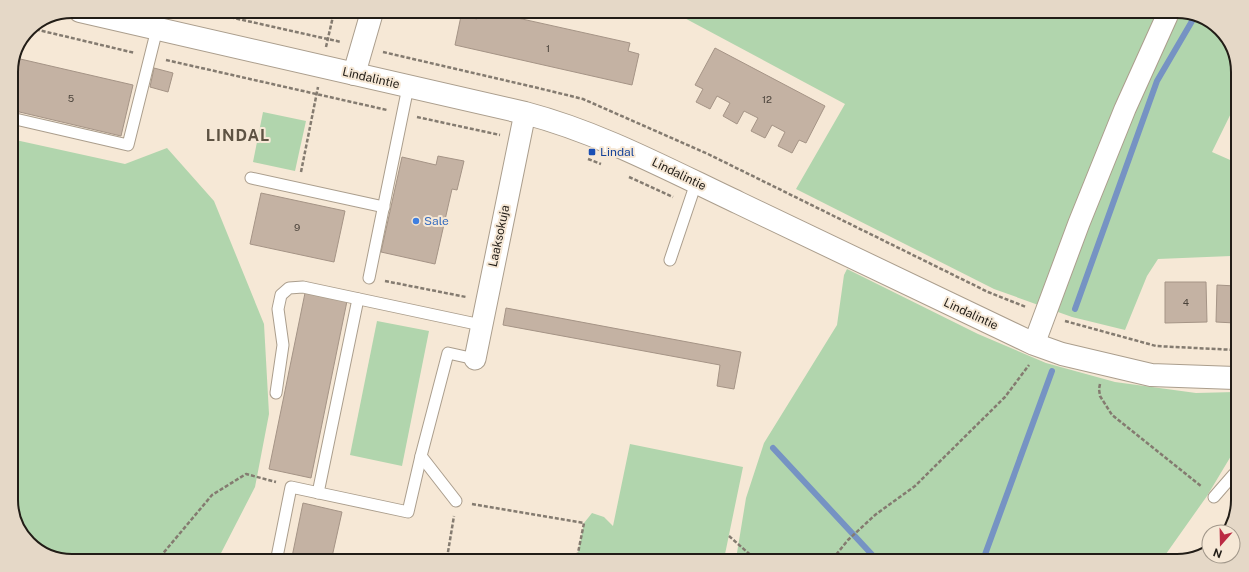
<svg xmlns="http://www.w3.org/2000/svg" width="1249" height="572" font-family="'Public Sans',sans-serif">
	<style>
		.green { fill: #b1d5ad }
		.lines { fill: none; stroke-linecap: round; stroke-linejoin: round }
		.stream { stroke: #7693c3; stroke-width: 6 }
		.building { fill: #c4b2a3; stroke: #a59486 }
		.lane-casing { stroke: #ab9e8d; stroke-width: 13 }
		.street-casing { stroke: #ab9e8d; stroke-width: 23 }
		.secondary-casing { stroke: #ab9e8d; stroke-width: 24 }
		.path { stroke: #847b70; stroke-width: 2.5; stroke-dasharray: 4 2; stroke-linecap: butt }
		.lane { stroke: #fff; stroke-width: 11 }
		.street { stroke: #fff; stroke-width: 21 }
		.secondary { stroke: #fff; stroke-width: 22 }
		.transit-dot { fill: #1a4fb4; stroke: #f6e8d6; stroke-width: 1.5 }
		.shop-dot { fill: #3f7fe0; stroke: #f6e8d6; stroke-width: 1.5 }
		.labels { text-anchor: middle; stroke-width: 4; stroke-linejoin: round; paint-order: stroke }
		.number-label { font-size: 10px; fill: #4a423a }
		.street-label { font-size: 12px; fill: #221d17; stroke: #f6e8d6 }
		.transit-label { font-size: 12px; fill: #164399; stroke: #f6e8d6; text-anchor: start }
		.shop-label { font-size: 12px; fill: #366cbe; stroke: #f6e8d6; text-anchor: start }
		.district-label { font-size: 16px; font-weight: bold; letter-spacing: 1px; fill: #5e5343; stroke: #f6e8d6 }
		.rim { fill: none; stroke: #221d17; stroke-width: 2 }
	</style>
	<rect width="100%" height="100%" fill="#f6e8d6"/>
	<!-- green -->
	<g class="green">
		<path d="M677 14 986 15 991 18 993 15 1201 16 1228 38 1238 68 1236 72 1238 74V99L1212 152 1237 163 1236 246 1231 256 1158 259 1147 276 1125 330 1072 317 994 289 796 189 845 104Z"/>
		<path d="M263 112 306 121 295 171 253 162Z"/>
		<path d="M11 139 125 164 167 148 214 201 264 324 269 414 255 487 219 557 48 556 23 537 11 505Z"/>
		<path d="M847 269 978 334 1046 363 1115 382 1196 393 1235 392 1234 451 1207 496 1161 561 736 559 746 498 764 443 837 325 844 275Z"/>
		<path d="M377 321 429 331 402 466 350 455Z"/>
		<path d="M630 444 743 467 724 559 577 558 584 523 592 513 604 517 613 526Z"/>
	</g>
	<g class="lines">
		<!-- stream -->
		<g class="stream">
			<path d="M1075 309 1157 81 1195 16"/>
			<path d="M773 448 877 560"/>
			<path d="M983 560 1052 371"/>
		</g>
	</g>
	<!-- building -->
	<g class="building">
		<path d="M478 13H495L630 43 628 51 639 54 632 85 455 45 461 16 477 19Z"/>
		<path d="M715 48 825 106 806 143 799 140 792 153 778 146 785 132 772 125 765 138 751 131 758 118 744 111 737 124 723 116 730 103 717 96 710 109 696 102 703 89 695 85Z"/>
		<path d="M16 58 133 85 121 136 11 110V68Z"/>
		<path d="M154 68 173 73 168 92 150 87Z"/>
		<path d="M1237 115V132L1231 129Z"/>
		<path d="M438 156 464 161 457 190 452 189 435 264 381 252 402 157 436 165Z"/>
		<path d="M261 193 345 211 334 262 250 244Z"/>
		<path d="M1165 282H1206L1207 322 1165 323Z"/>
		<path d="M1217 285 1236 286 1235 323 1216 322Z"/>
		<path d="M305 293 347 301 311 478 269 469Z"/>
		<path d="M506 308 741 352 734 389 717 386 720 365 503 325Z"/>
		<path d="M303 503 342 512 332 557H292Z"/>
	</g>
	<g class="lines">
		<!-- lane casing -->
		<g class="lane-casing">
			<g id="lane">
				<path d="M11 118 128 145 157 29"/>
				<path d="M251 178 384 207"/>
				<path d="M670 260 696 183"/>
				<path d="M369 278 408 87"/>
				<path d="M276 393 283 345 278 309 281 295 289 288 303 287 481 325"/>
				<path d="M421 456 456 501"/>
				<path d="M318 493 358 299"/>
				<path d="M1214 497 1234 474"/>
				<path d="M277 557 291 487 408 512 421 456 448 353 475 359"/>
			</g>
		</g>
		<!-- street casing -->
		<g class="street-casing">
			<g id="street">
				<path d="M1034 344 1079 223 1125 109 1167 16"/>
				<path d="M475 359 525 113"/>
			</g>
		</g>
		<!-- secondary casing -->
		<g class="secondary-casing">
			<g id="secondary">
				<path d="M80 11 525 113C601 133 669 170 739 203 837 250 935 297 1034 344L1062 354 1151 375 1235 378"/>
				<path d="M354 74 372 12"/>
			</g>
		</g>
		<!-- path -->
		<g class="path">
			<path d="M207 12 341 42"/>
			<path d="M30 28 135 53"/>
			<path d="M326 47 334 12"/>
			<path d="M383 52 538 88 583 99 708 154 988 292 1026 307"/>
			<path d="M166 60 387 110"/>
			<path d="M417 117 500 135"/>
			<path d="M588 159 601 164"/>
			<path d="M301 172 318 87"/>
			<path d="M629 177 673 197"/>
			<path d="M385 281 466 297"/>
			<path d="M1065 321 1156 346 1235 350"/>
			<path d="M1100 384 1099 389 1100 396 1112 415 1201 486"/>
			<path d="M472 504 584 523 577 558"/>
			<path d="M729 536 755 559"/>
			<path d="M160 557 212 495 246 474 276 482"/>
			<path d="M447 558 454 516"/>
			<path d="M834 560 835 556 848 540 875 515 915 486 1005 397 1029 365"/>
		</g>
		<!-- lane -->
		<use href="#lane" class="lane"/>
		<!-- street -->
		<use href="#street" class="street"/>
		<!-- secondary -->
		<use href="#secondary" class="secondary"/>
	</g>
	<!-- markers -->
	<rect class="transit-dot" x="588" y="148" width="8" height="8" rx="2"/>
	<circle class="shop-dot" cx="416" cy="221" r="4"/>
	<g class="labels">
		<!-- number labels -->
		<g class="number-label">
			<text x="548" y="52">1</text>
			<text x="71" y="102">5</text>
			<text x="767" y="103">12</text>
			<text x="297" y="231">9</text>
			<text x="1186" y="306">4</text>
		</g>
		<!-- street labels -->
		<g class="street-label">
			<text transform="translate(371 78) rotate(13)" y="4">Lindalintie</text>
			<text transform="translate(679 174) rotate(26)" y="4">Lindalintie</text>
			<text transform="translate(499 236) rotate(-78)" y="4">Laaksokuja</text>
			<text transform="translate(971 314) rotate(25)" y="4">Lindalintie</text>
		</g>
		<!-- transit labels -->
		<g class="transit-label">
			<text x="600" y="156">Lindal</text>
		</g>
		<!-- shop labels -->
		<g class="shop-label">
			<text x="424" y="225">Sale</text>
		</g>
		<!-- district labels -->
		<g class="district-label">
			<text x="238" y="141">LINDAL</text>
		</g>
	</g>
	<!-- crop -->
	<path d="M0 0H1249V572H0ZM72 18H1177A54 54 0 0 1 1231 72V500A54 54 0 0 1 1177 554H72A54 54 0 0 1 18 500V72A54 54 0 0 1 72 18Z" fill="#e5d8c7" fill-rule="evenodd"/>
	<path class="rim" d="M72 18H1177A54 54 0 0 1 1231 72V500A54 54 0 0 1 1177 554H72A54 54 0 0 1 18 500V72A54 54 0 0 1 72 18Z"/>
	<!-- north arrow -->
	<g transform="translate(1221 544) rotate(200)"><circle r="19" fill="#f6e8d6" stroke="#a1978a"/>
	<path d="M0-3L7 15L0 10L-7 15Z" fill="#bb2a43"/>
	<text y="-6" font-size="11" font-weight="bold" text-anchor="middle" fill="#221d17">N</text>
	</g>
</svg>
